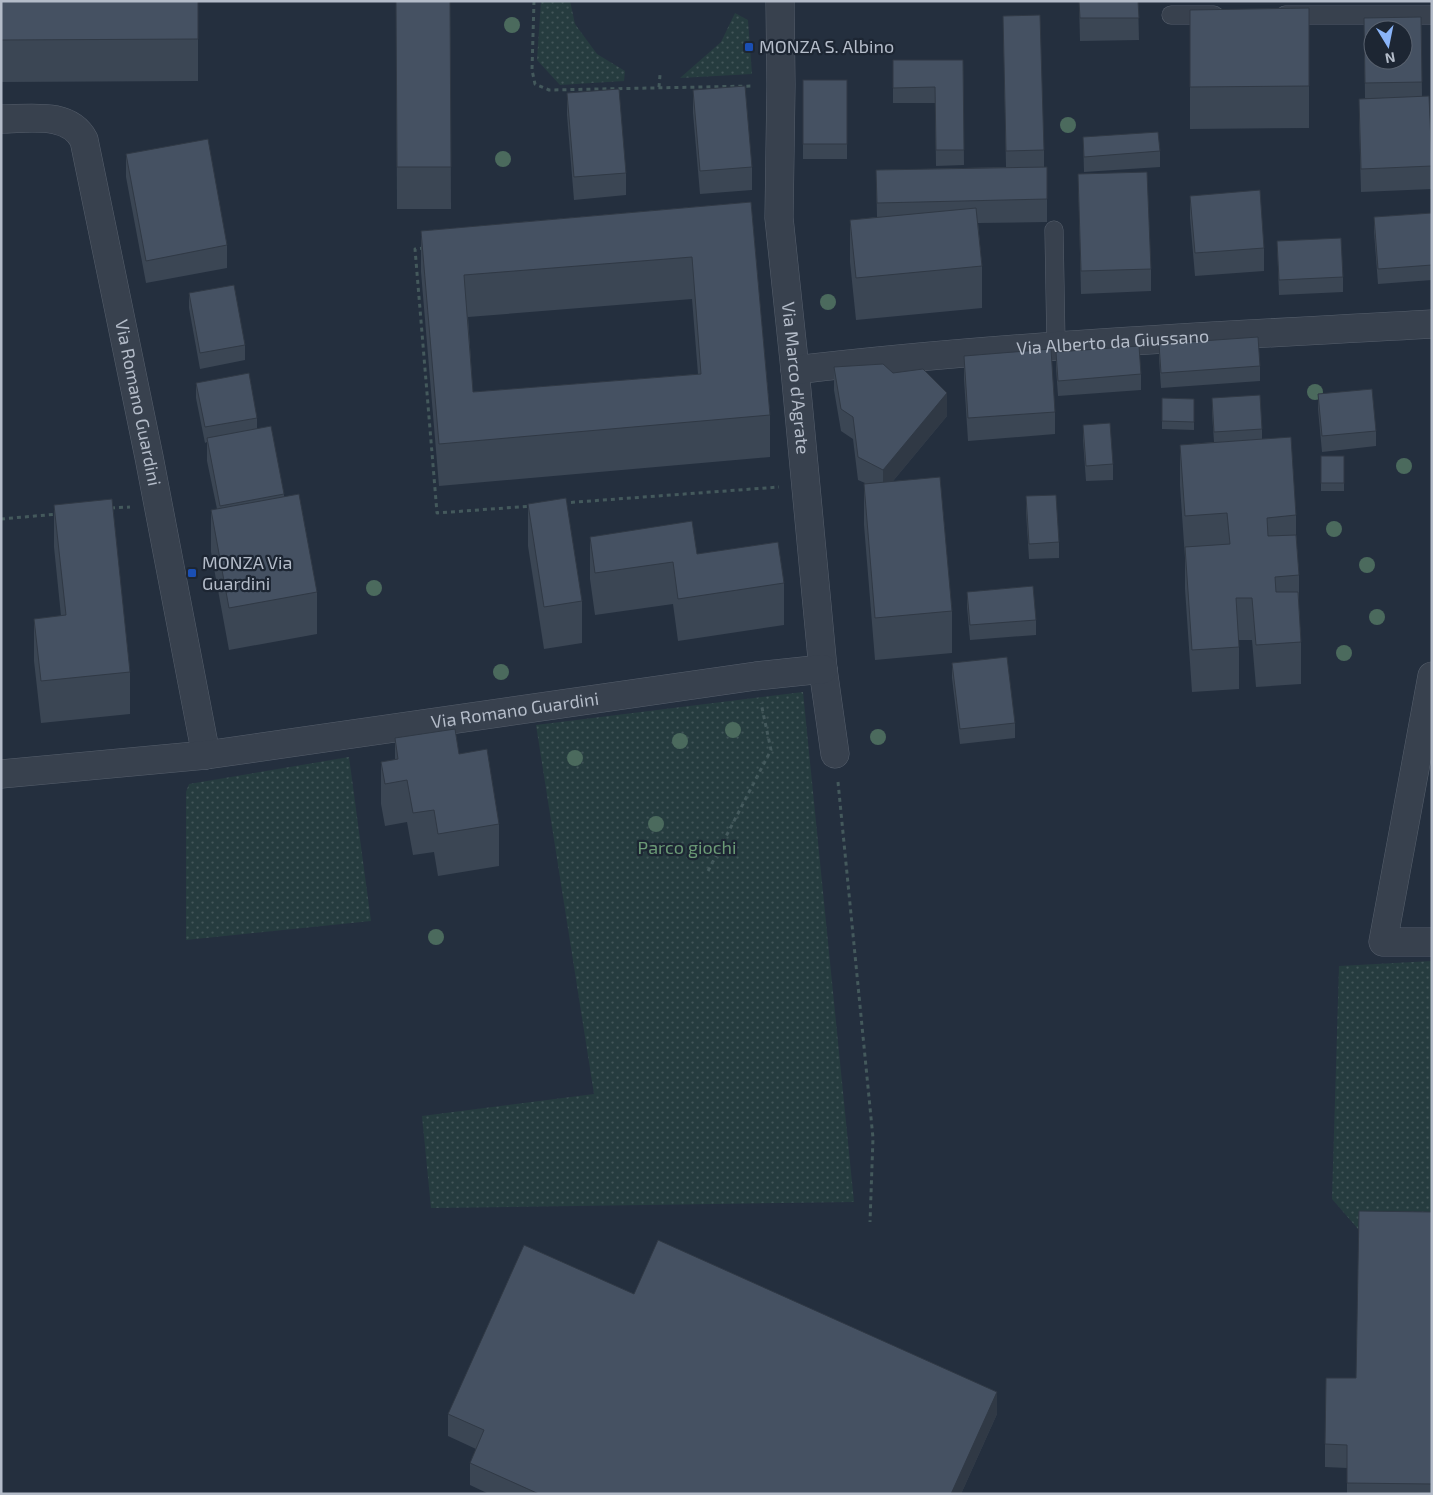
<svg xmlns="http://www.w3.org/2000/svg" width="1433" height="1495" font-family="'Exo 2',sans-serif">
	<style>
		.grass { fill: url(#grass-dots) }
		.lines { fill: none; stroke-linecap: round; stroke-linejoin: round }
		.service-casing { stroke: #565f6c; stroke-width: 19 }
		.minor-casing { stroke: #565f6c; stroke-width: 29 }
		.path { stroke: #44595c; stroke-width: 3; stroke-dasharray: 4 4; stroke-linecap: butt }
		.service { stroke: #38414e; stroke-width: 18 }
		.minor { stroke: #38414e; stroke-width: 28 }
		.tree { fill: #4b6a5d }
		.wall { fill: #3b4654; fill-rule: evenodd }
		.shaded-wall { fill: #303945 }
		.building { fill: #455162; stroke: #303945; fill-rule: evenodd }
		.transit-dot { fill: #1a4fb4; stroke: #1d2633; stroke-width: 2 }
		.labels { text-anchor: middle; stroke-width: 4.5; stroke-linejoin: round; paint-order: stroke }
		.poi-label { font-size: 18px; fill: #b4bcc9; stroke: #1d2633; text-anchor: start }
		.street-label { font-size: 18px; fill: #b4bcc9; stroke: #1d2633 }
		.park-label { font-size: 18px; fill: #6b9a76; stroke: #1d2633 }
	</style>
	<defs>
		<pattern id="grass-dots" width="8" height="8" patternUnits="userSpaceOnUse" patternTransform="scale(1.25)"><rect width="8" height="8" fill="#263c3f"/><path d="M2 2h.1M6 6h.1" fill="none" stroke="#435659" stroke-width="1.8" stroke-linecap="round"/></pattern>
	</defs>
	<rect width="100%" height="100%" fill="#242f3e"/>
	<!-- grass -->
	<g class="grass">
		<path d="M541 1H570L575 24 597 54 625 71 624 81 560 85 537 60Z"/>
		<path d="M735 13 748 20 752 74 680 78 721 42Z"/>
		<path d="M803 692 854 1202 431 1208 422 1116 594 1094 536 725Z"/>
		<path d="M349 757 371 921 186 940V792L189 784Z"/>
		<path d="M1432 961V1227L1358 1229 1332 1199 1339 966Z"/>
	</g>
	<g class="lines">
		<!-- service casing -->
		<g class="service-casing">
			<g id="service">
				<path d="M1171 15H1214"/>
				<path d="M1285 15H1432"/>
				<path d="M1054 230 1056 345"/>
			</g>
		</g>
		<!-- minor casing -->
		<g class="minor-casing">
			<g id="minor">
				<path id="s1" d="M780 1 781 85 779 218 795 370 823 669 835 754"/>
				<path id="s2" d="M1 119C29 119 69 111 84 140L149 457 206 755"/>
				<path id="s3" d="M795 370C1007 345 1219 336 1432 324"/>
				<path d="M1432 676 1383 942H1432"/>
				<path id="s4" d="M1 774 206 755 756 676 823 669"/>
			</g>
		</g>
		<!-- path -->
		<g class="path">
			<path d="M534 1 532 70 535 84 549 90 753 86"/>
			<path d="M659 87 660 75"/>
			<path d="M424 248 415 249 437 513 532 506"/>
			<path d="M563 503 779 487"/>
			<path d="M111 508 130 507"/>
			<path d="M1 519 58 514"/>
			<path d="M838 782 873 1138 870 1222"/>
			<path d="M708 871 771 750 761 703"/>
		</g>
		<!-- service -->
		<use href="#service" class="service"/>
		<!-- minor -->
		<use href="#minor" class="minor"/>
	</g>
	<!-- trees -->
	<g class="tree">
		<circle cx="512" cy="25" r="8"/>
		<circle cx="1068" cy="125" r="8"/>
		<circle cx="503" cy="159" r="8"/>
		<circle cx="828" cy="302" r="8"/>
		<circle cx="1315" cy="392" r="8"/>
		<circle cx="1404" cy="466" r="8"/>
		<circle cx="1334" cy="529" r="8"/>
		<circle cx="1367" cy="565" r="8"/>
		<circle cx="374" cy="588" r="8"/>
		<circle cx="1377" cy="617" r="8"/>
		<circle cx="1344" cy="653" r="8"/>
		<circle cx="501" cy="672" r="8"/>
		<circle cx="733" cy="730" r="8"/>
		<circle cx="878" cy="737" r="8"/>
		<circle cx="680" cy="741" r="8"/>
		<circle cx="575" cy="758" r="8"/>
		<circle cx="656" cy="824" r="8"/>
		<circle cx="436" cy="937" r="8"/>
	</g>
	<!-- wall -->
	<g class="wall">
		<path d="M1 1H198V81L1 82Z"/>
		<path d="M396 1H450L451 209H397Z"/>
		<path d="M1079 1H1138L1139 40 1080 41Z"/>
		<path d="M1190 10 1309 86V128L1190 129Z"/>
		<path d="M1003 16 1044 150V167L1047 199V222L978 223 982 266V308L856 320 850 262V220L877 217 876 170 1006 167Z"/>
		<path d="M1421 17 1422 96 1432 166V189L1361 192 1359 121V99L1392 98H1365L1364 18Z"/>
		<path d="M893 60H963L964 165 936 166 935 103H893Z"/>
		<rect x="803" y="80" width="44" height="79"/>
		<path d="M693 90 752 167V190L700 194 693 113Z"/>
		<path d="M567 93 626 173V195L574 200 567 115Z"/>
		<path d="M1083 137 1160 151V167L1084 172Z"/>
		<path d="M126 154 227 245V268L146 283 126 177Z"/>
		<path d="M1078 174 1151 269V291L1081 294Z"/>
		<path d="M1190 196 1264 248V271L1195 276 1190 218Z"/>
		<path d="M751 202 770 415V457L439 486 421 272V231ZM692 299 698 374 473 392 468 317Z"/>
		<path d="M1432 213V280L1378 284 1374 232V217Z"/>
		<path d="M1277 241 1343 277V292L1279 295Z"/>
		<path d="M189 293 245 345V360L200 369 189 308Z"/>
		<path d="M1159 344 1260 366V381L1161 388 1159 359Z"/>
		<path d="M1056 352 1141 374V390L1058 396 1056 368Z"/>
		<path d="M964 356 1055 412V434L968 441 964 379Z"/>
		<path d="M834 367 893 373 947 416 893 481 952 611V653L875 660 864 525V484L865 483 858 480 853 439 841 431 834 390Z"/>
		<path d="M196 383 257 418V429L284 494V497L317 592V634L229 650 211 552V510L217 509 207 461V442L205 443 196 398Z"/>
		<path d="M1318 394 1376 431V446L1322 452 1318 409Z"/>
		<path d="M1162 398 1194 399V430L1162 429Z"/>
		<path d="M1212 398 1262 429V439L1296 515V535L1299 575V607L1301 642V684L1256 687 1252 640H1239V689L1192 692 1185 589V558L1180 486V445L1214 442 1212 413Z"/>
		<path d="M1083 425 1113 464V480L1086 481 1083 440Z"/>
		<rect x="1321" y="456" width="23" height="35"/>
		<path d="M1026 496 1059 542V558L1029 559 1026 512Z"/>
		<path d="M528 504 582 601V643L544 649 528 546Z"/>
		<path d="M54 505 130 672V714L41 723 34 661V619L61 616 54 547Z"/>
		<path d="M590 537 697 554 784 583V625L678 641 673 604 595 615 590 579Z"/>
		<path d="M967 592 1036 620V635L970 640 967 607Z"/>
		<path d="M952 663 1015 723V738L960 744 952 678Z"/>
		<path d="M395 738 459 754 499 824V866L438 876 434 852 413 855 407 822 385 826 381 804V762L395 760Z"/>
		<path d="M1432 1212V1494H1347V1468L1325 1467V1444L1356 1378Z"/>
		<path d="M634 1294 997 1414 961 1494H489L470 1485V1463L476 1449 448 1436V1414Z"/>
	</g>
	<!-- shaded-wall -->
	<g class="shaded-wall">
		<path d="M947 393V416L883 493V470Z"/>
		<path d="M997 1392V1414L961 1494H951Z"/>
	</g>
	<!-- building -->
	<g class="building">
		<path d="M1 1H198V39L1 40Z"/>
		<path d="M396 1H450L451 167H397Z"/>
		<path d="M1079 1H1138L1139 18H1080Z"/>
		<path d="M1309 8V86L1190 87V10Z"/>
		<path d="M1040 15 1044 150 1006 151 1003 16Z"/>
		<path d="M1421 17 1422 82 1365 83 1364 18ZM1373 30H1403V60H1373Z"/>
		<path d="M893 60H963L964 150H936L935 87 893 88Z"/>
		<rect x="803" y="80" width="44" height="64"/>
		<path d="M745 86 752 167 700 171 693 90Z"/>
		<path d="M619 89 626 173 574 177 567 93Z"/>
		<path d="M1429 96 1432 166 1361 169 1359 99Z"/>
		<path d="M1158 132 1160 151 1084 157 1083 137Z"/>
		<path d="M208 139 227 245 146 261 126 154Z"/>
		<path d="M1047 167V199L877 203 876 170Z"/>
		<path d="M1147 172 1151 269 1081 271 1078 174Z"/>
		<path d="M1260 190 1264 248 1195 253 1190 196Z"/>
		<path d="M751 202 770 415 439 444 421 231ZM692 257 701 374 473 392 464 275Z"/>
		<path d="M976 208 982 266 856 278 850 220Z"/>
		<path d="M1432 213V265L1378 269 1374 217Z"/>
		<path d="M1341 238 1343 277 1279 280 1277 241Z"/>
		<path d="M234 285 245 345 200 353 189 293Z"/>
		<path d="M1258 337 1260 366 1161 373 1159 344Z"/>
		<path d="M1139 346 1141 374 1058 381 1056 352Z"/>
		<path d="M1051 349 1055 412 968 418 964 356Z"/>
		<path d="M883 364 893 373 923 369 947 393 883 470 858 457 853 417 841 409 834 367Z"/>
		<path d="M249 373 257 418 205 427 196 383Z"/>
		<path d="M1372 389 1376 431 1322 436 1318 394Z"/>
		<path d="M1260 395 1262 429 1214 432 1212 398Z"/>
		<path d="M1162 398 1194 399V422L1162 421Z"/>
		<path d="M1110 423 1113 464 1086 466 1083 425Z"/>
		<path d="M271 426 284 494 220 506 207 438Z"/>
		<path d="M1291 437 1296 515 1267 518 1268 536 1296 535 1299 575 1275 577 1276 592H1298L1301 642 1256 645 1252 598H1236L1239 647 1192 650 1185 547 1230 544 1227 513 1185 516 1180 445Z"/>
		<rect x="1321" y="456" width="23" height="27"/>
		<path d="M940 477 952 611 875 618 864 484Z"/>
		<path d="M299 494 317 592 229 608 211 510Z"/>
		<path d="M1056 495 1059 542 1029 544 1026 496Z"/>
		<path d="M566 498 582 601 544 607 528 504Z"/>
		<path d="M112 499 130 672 41 681 34 619 66 615 54 505Z"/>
		<path d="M692 521 697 554 778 542 784 583 678 599 673 562 595 573 590 537Z"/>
		<path d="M1033 586 1036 620 970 625 967 592Z"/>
		<path d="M1007 657 1015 723 960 729 952 663Z"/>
		<path d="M455 729 459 754 487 749 499 824 438 834 434 810 413 813 407 780 385 784 381 762 398 759 395 738Z"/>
		<path d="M1359 1211 1432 1212V1484L1347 1483V1445L1325 1444 1326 1378H1356Z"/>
		<path d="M658 1240 997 1392 951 1494H539L470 1463 484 1430 448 1414 524 1245 634 1294Z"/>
	</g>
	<!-- markers -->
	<g class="transit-dot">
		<rect x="744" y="42" width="10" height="10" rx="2.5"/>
		<rect x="187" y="568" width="10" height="10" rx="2.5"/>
	</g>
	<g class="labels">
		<!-- poi labels -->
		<g class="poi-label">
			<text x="759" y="53">MONZA S. Albino</text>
			<text x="202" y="569">MONZA Via<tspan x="202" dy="21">Guardini</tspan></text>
		</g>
		<!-- street labels -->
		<g class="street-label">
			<text dy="6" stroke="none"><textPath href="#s3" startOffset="319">Via Alberto da Giussano</textPath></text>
			<text dy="6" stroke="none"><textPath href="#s1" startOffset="378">Via Marco d'Agrate</textPath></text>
			<text dy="6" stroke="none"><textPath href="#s2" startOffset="359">Via Romano Guardini</textPath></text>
			<text dy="6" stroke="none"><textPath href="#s4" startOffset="518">Via Romano Guardini</textPath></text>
		</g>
		<!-- park labels -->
		<g class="park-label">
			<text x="687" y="854">Parco giochi</text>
		</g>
	</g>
	<!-- border -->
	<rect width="1433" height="1495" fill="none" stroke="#b4bcc9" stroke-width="5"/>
	<!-- north arrow -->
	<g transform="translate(1388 45) rotate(170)"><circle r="24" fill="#1d2633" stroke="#59626f"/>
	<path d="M0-4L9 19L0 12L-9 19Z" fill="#8ab4f8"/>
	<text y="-8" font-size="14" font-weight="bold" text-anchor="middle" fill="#b4bcc9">N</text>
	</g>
</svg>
